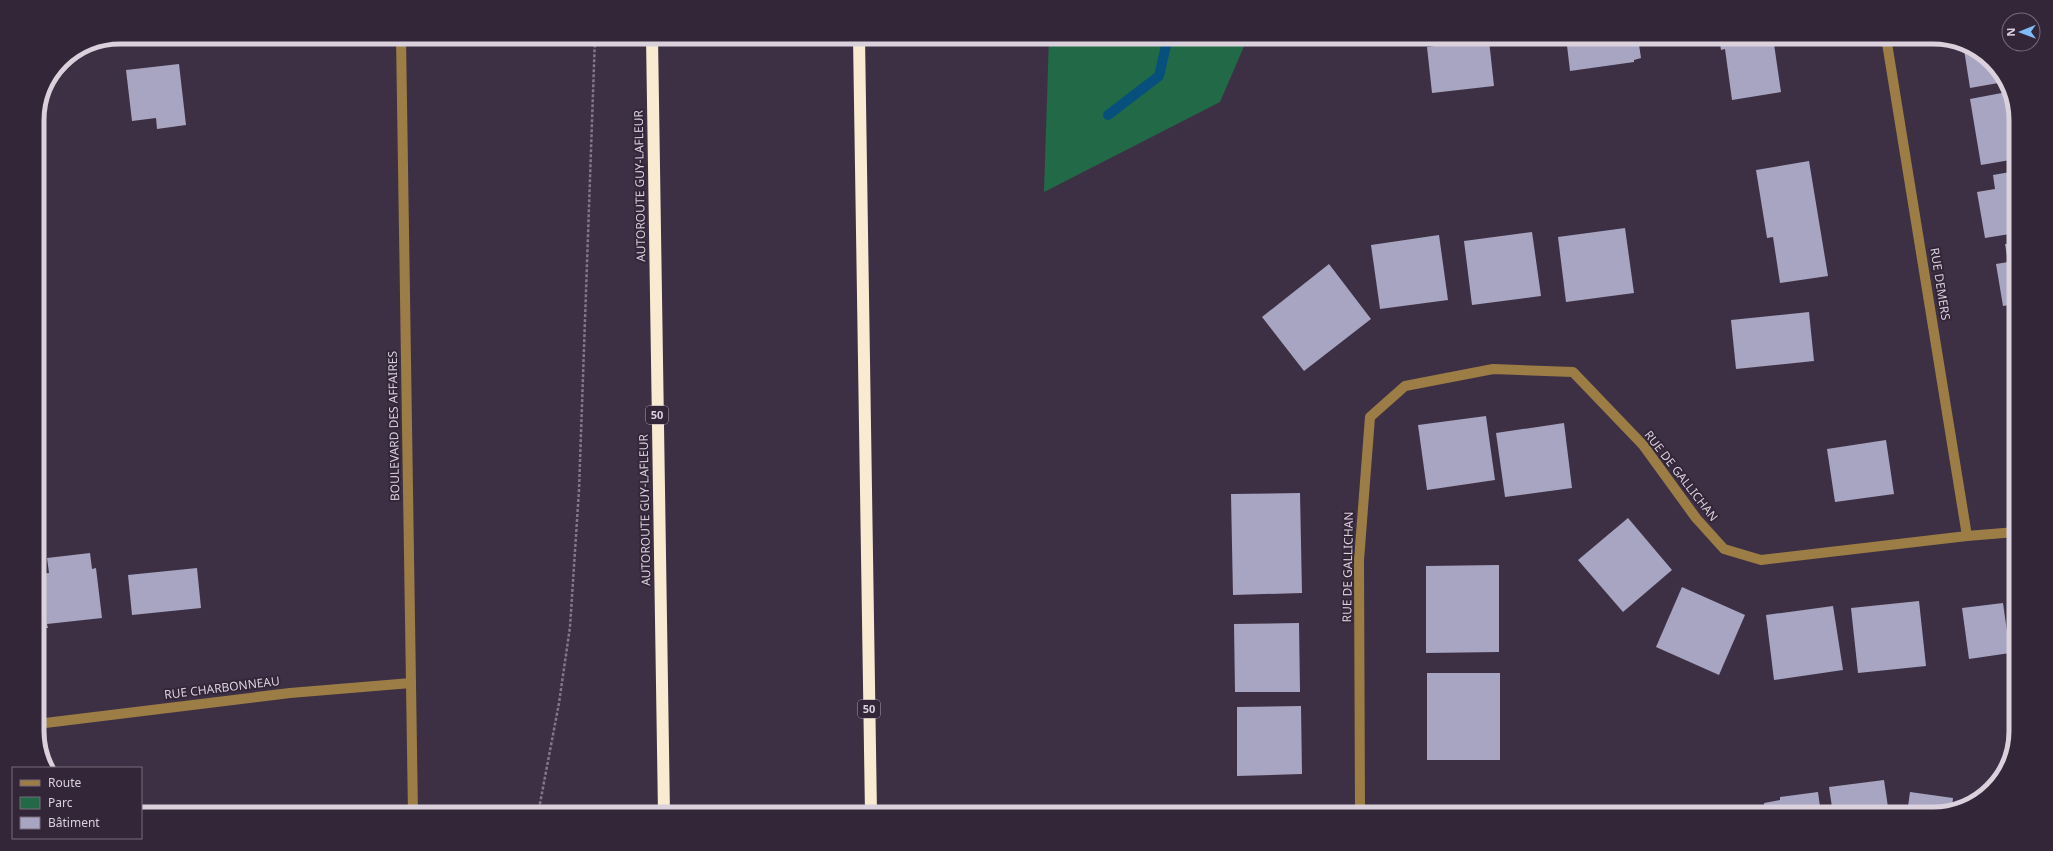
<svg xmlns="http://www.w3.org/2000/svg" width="2053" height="851" font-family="'Noto Sans',sans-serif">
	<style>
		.green { fill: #226a47 }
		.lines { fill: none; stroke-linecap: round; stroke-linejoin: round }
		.stream { stroke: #074f7c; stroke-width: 10 }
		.building { fill: #a7a5c1 }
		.path { stroke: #827787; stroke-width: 2.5; stroke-dasharray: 3 2; stroke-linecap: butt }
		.minor { stroke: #9c7d46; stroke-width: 10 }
		.highway { stroke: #f9ebd1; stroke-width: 12 }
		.labels { text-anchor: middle; stroke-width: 4; stroke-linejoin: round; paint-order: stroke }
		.shield { fill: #342639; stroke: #a89eac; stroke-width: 1 }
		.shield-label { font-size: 11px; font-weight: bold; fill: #dad1dd }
		.street-label { font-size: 12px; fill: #dad1dd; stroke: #342639 }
		.rim { fill: none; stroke: #dad1dd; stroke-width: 5 }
	</style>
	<rect width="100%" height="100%" fill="#3e3044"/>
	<!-- green -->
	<path class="green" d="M1049 37H1248L1220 102 1044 192Z"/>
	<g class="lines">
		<!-- stream -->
		<path class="stream" d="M1108 115 1159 76 1168 37"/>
	</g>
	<!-- building -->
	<g class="building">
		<path d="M1463 37 1464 43 1489 40 1494 86 1432 93 1427 47 1451 44V39Z"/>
		<path d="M1566 37 1638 38 1641 58 1634 60V62L1570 71Z"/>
		<path d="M1719 37H1773L1781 92 1732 100 1725 49 1721 50Z"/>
		<path d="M1963 43 1999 70 2004 82 1970 88Z"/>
		<path d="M179 64 186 125 157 129 156 118 132 121 126 70Z"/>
		<path d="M2007 92 2016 115V159L1981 165 1970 99Z"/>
		<path d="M1809 161 1828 276 1780 283 1773 237 1767 238 1756 170Z"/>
		<path d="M2016 171V233L1985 238 1977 192 1995 189 1993 175Z"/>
		<path d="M1625 228 1634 293 1566 302 1558 237Z"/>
		<path d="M1532 232 1541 296 1472 305 1464 241Z"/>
		<path d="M1439 235 1448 300 1380 309 1371 245Z"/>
		<path d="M2016 243V304L2003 306 1996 264 2008 262 2005 244Z"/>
		<path d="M1329 264 1371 319 1304 371 1262 317Z"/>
		<path d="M1809 312 1814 361 1736 369 1731 320Z"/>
		<path d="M2016 322V367H2015L2008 323Z"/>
		<path d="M1486 416 1495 480 1427 490 1418 425Z"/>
		<path d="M1564 423 1572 488 1505 497 1496 433Z"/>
		<path d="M1886 440 1894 494 1835 502 1827 449Z"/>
		<path d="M1300 493 1302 593 1233 595 1231 494Z"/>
		<path d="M1628 518 1672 570 1623 612 1578 560Z"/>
		<path d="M90 553 92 569 96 568 102 618 47 624 48 628H43L44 635 37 636V574L49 573 47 558Z"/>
		<path d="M1499 565V652L1426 653V566Z"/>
		<path d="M197 568 201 608 132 615 128 575Z"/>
		<path d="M1682 587 1745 615 1719 675 1656 647Z"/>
		<path d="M1919 601 1926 666 1858 673 1851 608Z"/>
		<path d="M2003 603 2010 653 1969 659 1962 608Z"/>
		<path d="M1833 606 1843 670 1774 680 1766 615Z"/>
		<path d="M1299 623 1300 692H1235L1234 624Z"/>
		<rect x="1427" y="673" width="73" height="87"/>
		<path d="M1301 706 1302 774 1237 776V707Z"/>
		<path d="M1884 780 1889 814H1833L1829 787Z"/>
		<path d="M1818 792 1821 814H1765L1764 803 1780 800V797Z"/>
		<path d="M1910 792 1953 798 1952 808 1933 814H1907Z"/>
		<path d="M1754 807 1755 814H1700V813Z"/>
	</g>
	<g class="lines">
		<!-- path -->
		<path class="path" d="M538 814 559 703 570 627 579 490 595 37"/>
		<!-- minor -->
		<g class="minor">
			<path d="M401 37 413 814"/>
			<path d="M1886 37 1967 536"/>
			<path d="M37 724 290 693 411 683"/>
			<path d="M1360 814 1359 560 1370 417 1405 386 1493 369 1573 372 1643 445 1696 518 1724 549 1761 560 1967 536 2016 532"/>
		</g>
		<!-- highway -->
		<g class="highway">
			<path d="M652 37 664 814"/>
			<path d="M859 37 871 814"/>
		</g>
	</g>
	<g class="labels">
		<!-- shield labels -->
		<g class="shield">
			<rect x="646" y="406" width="22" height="18" rx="3"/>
			<rect x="858" y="700" width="22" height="18" rx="3"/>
		</g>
		<g class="shield-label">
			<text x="657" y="419">50</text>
			<text x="869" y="713">50</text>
		</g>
		<!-- street labels -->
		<g class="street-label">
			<text transform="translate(640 186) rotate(-91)" y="4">AUTOROUTE GUY-LAFLEUR</text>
			<text transform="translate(1940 284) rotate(81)" y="4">RUE DEMERS</text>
			<text transform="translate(394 426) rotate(-91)" y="4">BOULEVARD DES AFFAIRES</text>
			<text transform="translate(1681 476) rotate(52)" y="4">RUE DE GALLICHAN</text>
			<text transform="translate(645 510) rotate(-91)" y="4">AUTOROUTE GUY-LAFLEUR</text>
			<text transform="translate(1348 567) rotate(-89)" y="4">RUE DE GALLICHAN</text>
			<text transform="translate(222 688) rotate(-7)" y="4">RUE CHARBONNEAU</text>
		</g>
	</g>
	<!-- crop -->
	<path d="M0 0H2053V851H0ZM120 44H1933A76 76 0 0 1 2009 120V731A76 76 0 0 1 1933 807H120A76 76 0 0 1 44 731V120A76 76 0 0 1 120 44Z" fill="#342639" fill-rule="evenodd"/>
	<path class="rim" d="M120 44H1933A76 76 0 0 1 2009 120V731A76 76 0 0 1 1933 807H120A76 76 0 0 1 44 731V120A76 76 0 0 1 120 44Z"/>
	<!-- legend -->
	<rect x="12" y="767" width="130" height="72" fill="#342639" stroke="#766a7b"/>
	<rect x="20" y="780" width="20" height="6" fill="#9c7d46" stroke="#766a7b"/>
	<text x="48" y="787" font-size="12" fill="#dad1dd">Route</text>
	<rect x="20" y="797" width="20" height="12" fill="#226a47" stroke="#766a7b"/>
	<text x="48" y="807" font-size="12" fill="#dad1dd">Parc</text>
	<rect x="20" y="817" width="20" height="12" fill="#a7a5c1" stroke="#766a7b"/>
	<text x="48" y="827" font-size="12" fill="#dad1dd">Bâtiment</text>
	<!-- north arrow -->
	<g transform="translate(2021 32) rotate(269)"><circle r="19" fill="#342639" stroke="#766a7b"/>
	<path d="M0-3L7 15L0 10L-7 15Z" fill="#81bcfa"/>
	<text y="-6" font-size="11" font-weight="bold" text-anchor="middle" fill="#dad1dd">N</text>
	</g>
</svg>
